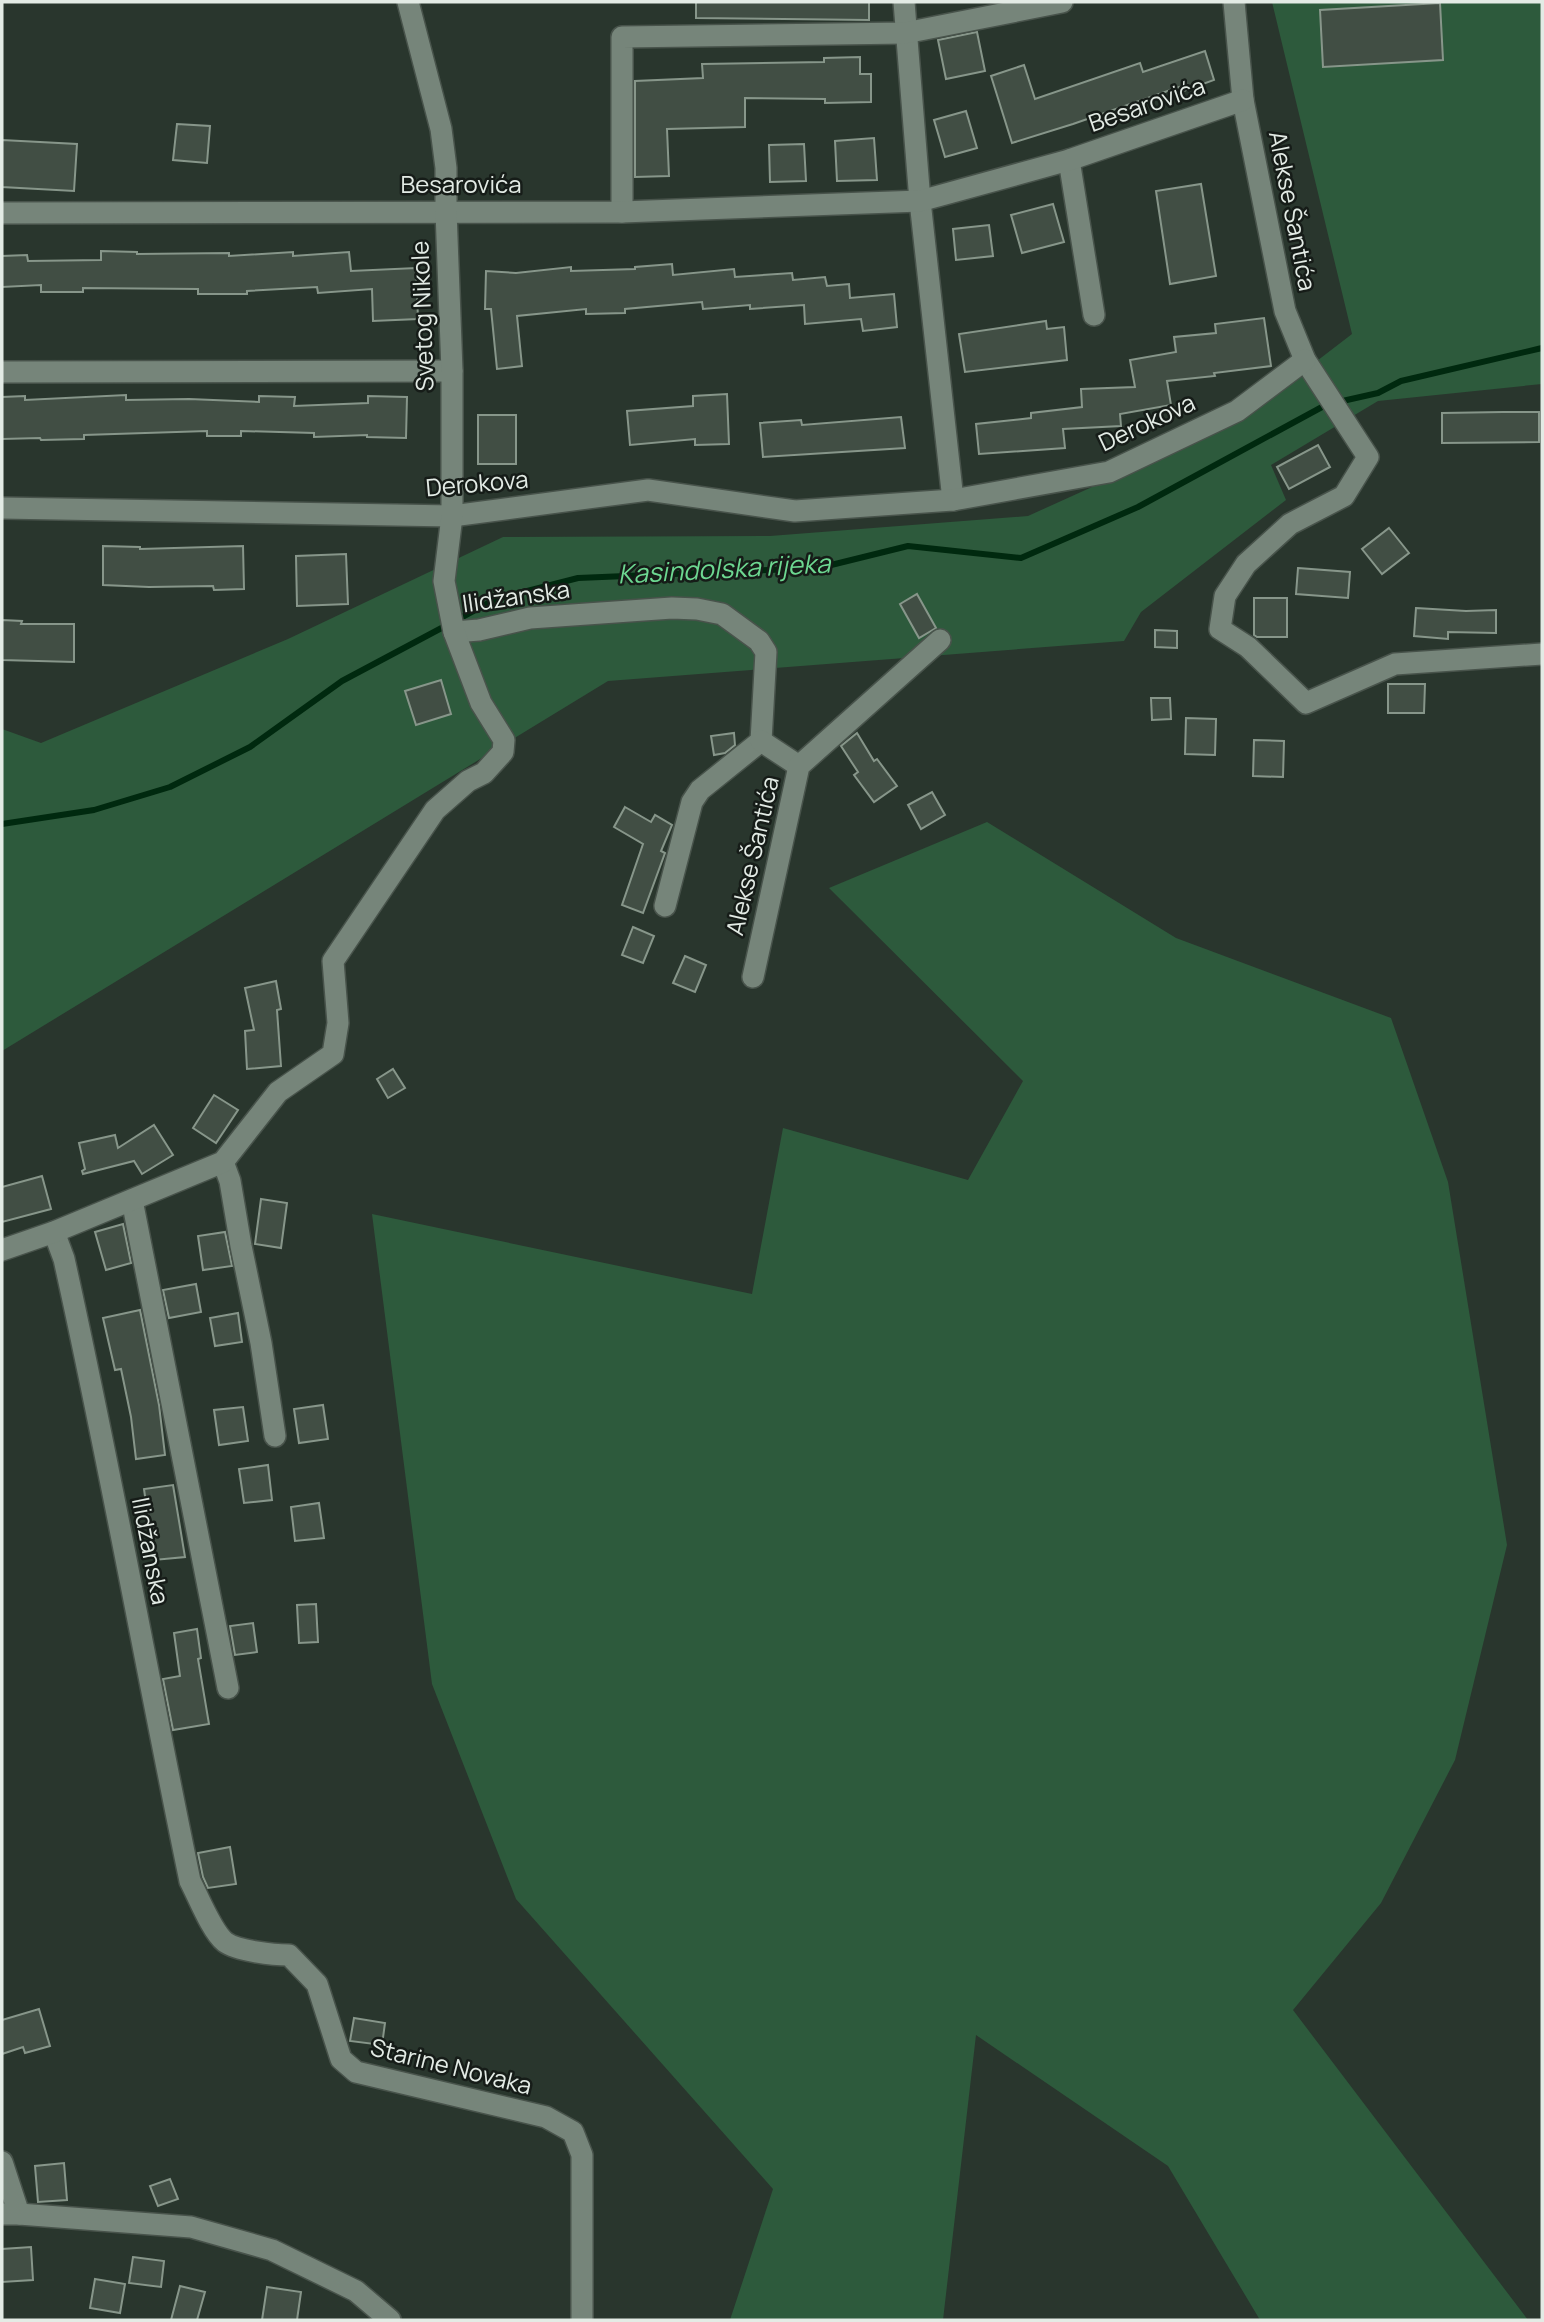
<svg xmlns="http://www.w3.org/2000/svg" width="1544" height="2322" font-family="Manrope,sans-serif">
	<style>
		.green { fill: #2d5a3c }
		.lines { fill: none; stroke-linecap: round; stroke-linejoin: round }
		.stream { stroke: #00290f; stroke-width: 6 }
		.building { fill: #414e44; stroke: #87968a; stroke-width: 2 }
		.minor-casing { stroke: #48534b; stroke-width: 24 }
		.minor { stroke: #76857a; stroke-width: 21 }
		.labels { text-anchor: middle; stroke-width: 5; stroke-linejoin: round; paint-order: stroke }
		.street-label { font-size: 24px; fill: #e3ebe5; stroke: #161c18 }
		.water-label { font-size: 26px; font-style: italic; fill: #6dd891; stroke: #161c18 }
	</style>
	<rect width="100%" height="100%" fill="#29362d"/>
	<!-- green -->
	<g class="green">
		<path d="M1272 2H1542V384L1378 401 1271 465 1286 500 1141 612 1124 641 608 681 2 1051V729L41 743 288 639 503 537 770 536 1028 516 1240 420 1352 334Z"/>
		<path d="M987 822 1176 938 1391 1018 1448 1182 1507 1545 1455 1760 1381 1903 1293 2010 1528 2320H1260L1168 2166 976 2035 943 2320H730L773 2189 516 1899 432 1684 372 1214 752 1294 783 1128 968 1180 1023 1081 829 888Z"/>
	</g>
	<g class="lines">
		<!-- stream -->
		<g class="stream">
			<path d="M1338 402 1378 393 1401 381 1542 348"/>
			<path d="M2 824 94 810 170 787 250 747 342 681 496 599 578 578 819 568 908 546 1021 558 1138 507 1322 407 1328 405"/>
		</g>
	</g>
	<!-- building -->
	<g class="building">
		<path d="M696 2H869V20L696 18Z"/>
		<path d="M1440 3 1443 60 1323 67 1320 10Z"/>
		<path d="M977 32 985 71 946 79 938 40Z"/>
		<path d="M1205 51 1214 80 1181 92 1179 87 1073 124 1012 143 991 76 1024 65 1035 99 1140 63 1143 72Z"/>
		<path d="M860 57V74H871V102L825 103V99L745 98V127L667 129 669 176 635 177V81L703 78 702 64 824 62V58Z"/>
		<path d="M966 111 977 148 945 157 934 120Z"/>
		<path d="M177 124 210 126 207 163 173 160Z"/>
		<path d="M874 138 877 180 837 181 835 141Z"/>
		<path d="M2 140 77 144 74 191 2 187Z"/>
		<path d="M804 144 806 181 770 182 769 145Z"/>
		<path d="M1201 184 1216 276 1170 284 1156 191Z"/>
		<path d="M1053 204 1064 242 1022 253 1011 215Z"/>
		<path d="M989 225 993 256 956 260 953 229Z"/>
		<path d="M101 251 137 252V254L229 253V256L293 252V256L349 252 351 271 416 268 418 319 373 321 372 289 318 293 317 287 247 291V294H198V289L83 288V292H41V285L2 287V256L27 255 28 261 101 260Z"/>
		<path d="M672 264 673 275 734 269 735 277 792 273 793 280 825 277 827 286 849 284 850 298 894 294 897 327 863 331 861 319 805 324 804 305 750 309V305L703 309 702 302 625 309V313L586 314V309L517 316 522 366 497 369 491 309H485L486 271 516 273 571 267V271L635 269V267Z"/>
		<path d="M1264 318 1271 366 1214 373 1215 376 1167 381 1171 405 1120 414 1121 426 1063 429 1065 448 979 454 976 424 1031 418V413L1082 407 1081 389 1135 387 1130 360 1176 352 1174 337 1216 333 1215 324Z"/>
		<path d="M1046 321 1047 329 1064 327 1067 360 965 372 959 334Z"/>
		<path d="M727 394 729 444 695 445V439L630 445 627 411 693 406V396Z"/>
		<path d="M126 395V400L189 399 259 402V396L295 397 294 406 368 403V396L407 397 406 438 367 437V435L314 437V433L241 431V436H207V431L84 435V439L41 440 40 438 2 439V397L25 396V400Z"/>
		<path d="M1503 412H1539V442L1442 443V413Z"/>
		<rect x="478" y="415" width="38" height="49"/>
		<path d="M901 417 905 448 763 457 760 423 801 420 802 425Z"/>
		<path d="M1318 445 1330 467 1289 489 1277 467Z"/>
		<path d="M1389 528 1409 553 1382 574 1362 549Z"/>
		<path d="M103 546 140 547V549L243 546 244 589 214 590 213 586 149 587 103 585Z"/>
		<path d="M346 554 348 604 297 606 296 556Z"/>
		<path d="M1298 568 1350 572 1348 598 1296 594Z"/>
		<path d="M917 594 936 628 919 638 900 604Z"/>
		<path d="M1254 598H1287V637H1257L1254 635Z"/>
		<path d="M1416 608 1466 611 1496 610V633L1448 632V639L1414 636Z"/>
		<path d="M2 620 22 621 21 624H74V662L2 660Z"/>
		<path d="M1155 630 1177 631V648L1155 647Z"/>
		<path d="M441 680 451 714 416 725 405 691Z"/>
		<path d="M1388 684H1425L1424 713H1388Z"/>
		<path d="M1151 698H1170L1171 719 1152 720Z"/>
		<path d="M1186 718 1216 719 1215 755 1185 754Z"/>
		<path d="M734 733 735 745 725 753 714 755 711 736Z"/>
		<path d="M857 733 874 761 877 759 897 786 874 802 854 775 858 772 841 746Z"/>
		<path d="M1254 740 1284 741 1283 777 1253 776Z"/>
		<path d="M932 792 945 815 921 829 908 805Z"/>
		<path d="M625 807 651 822 655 815 672 825 661 851 665 853 643 913 622 905 643 844 614 827Z"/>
		<path d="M633 927 654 936 643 963 622 955Z"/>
		<path d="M685 956 706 965 695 992 673 983Z"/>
		<path d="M276 981 281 1009 277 1010 281 1066 247 1069 245 1031 254 1030 245 988Z"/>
		<path d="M393 1069 405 1088 388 1098 377 1079Z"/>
		<path d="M214 1095 238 1110 216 1143 193 1128Z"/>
		<path d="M154 1125 173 1155 142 1174 134 1161 83 1174 82 1171 85 1169 79 1143 115 1135 118 1148Z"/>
		<path d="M42 1176 51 1209 2 1222V1187Z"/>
		<path d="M261 1199 287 1203 281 1248 255 1244Z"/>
		<path d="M123 1224 131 1263 106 1270 95 1232Z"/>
		<path d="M225 1232 232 1266 203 1270 198 1236Z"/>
		<path d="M196 1284 201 1312 169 1318 163 1290Z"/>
		<path d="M140 1310 159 1405 165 1455 136 1459 131 1417 121 1369 115 1370 103 1318Z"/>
		<path d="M238 1313 242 1342 215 1346 210 1318Z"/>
		<path d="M323 1405 328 1439 299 1443 294 1409Z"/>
		<path d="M243 1407 248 1441 219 1445 214 1410Z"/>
		<path d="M268 1465 272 1500 244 1503 239 1469Z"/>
		<path d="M173 1485 185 1557 154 1560 144 1489Z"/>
		<path d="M319 1503 324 1538 295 1541 291 1507Z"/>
		<path d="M316 1604 318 1642 299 1643 297 1605Z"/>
		<path d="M253 1623 257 1652 235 1655 230 1626Z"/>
		<path d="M197 1629 201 1658 198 1659 209 1724 173 1730 163 1679 180 1676 174 1633Z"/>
		<path d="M230 1847 236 1884 208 1888 203 1877 198 1853Z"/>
		<path d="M39 2009 50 2046 25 2053 23 2047 2 2054V2020Z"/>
		<path d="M354 2018 385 2023 382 2045 350 2041Z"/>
		<path d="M64 2163 67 2200 38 2202 35 2166Z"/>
		<path d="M170 2179 178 2199 158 2206 150 2186Z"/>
		<path d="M31 2247 33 2280 2 2282V2249Z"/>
		<path d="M133 2257 164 2261 161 2287 129 2283Z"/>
		<path d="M95 2279 125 2284 120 2313 90 2308Z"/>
		<path d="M180 2286 205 2292 197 2320H171Z"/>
		<path d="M267 2287 301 2292 297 2320H262Z"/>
	</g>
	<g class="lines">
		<!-- minor casing -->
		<g class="minor-casing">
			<g id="minor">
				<path d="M904 2 920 201 953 500"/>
				<path d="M1234 2 1243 100 1285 311 1305 360 1368 457 1344 496 1290 524 1246 564 1225 596 1220 629 1248 647 1306 703 1395 664 1542 654"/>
				<path d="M1069 160 1094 315"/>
				<path d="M622 212V37L905 33 1062 2"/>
				<path d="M2 213 622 212 920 201 1069 160 1243 100"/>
				<path d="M2 372 452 371"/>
				<path d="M2 508 452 516 648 490 795 511 953 500 1109 472 1237 411 1305 360"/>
				<path d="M454 632 479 630 530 618 672 608 697 609 722 614 759 641 766 652 761 741 700 790 692 802 665 906"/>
				<path d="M761 741 799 766"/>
				<path d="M753 977 799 766 940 640"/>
				<path d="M223 1162 230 1181 241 1246 261 1343 275 1436"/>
				<path d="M132 1200 228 1688"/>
				<path d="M54 1232 64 1259C110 1465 147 1674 190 1881 198 1896 212 1932 225 1942 237 1951 274 1955 289 1955L317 1984 341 2059 356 2072 546 2117 573 2132 582 2155V2320"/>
				<path d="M2 1250 54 1232 223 1162 278 1092 333 1054 338 1023 333 961 435 810 468 781 484 773 503 752 504 740 481 703 454 632 444 581 452 516V371L446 211V168L441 129 408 2"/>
				<path d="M2 2162 19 2214"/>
				<path d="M2 2214H19L191 2227 272 2250 356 2291 390 2320"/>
			</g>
		</g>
		<!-- minor -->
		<use href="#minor" class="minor"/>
	</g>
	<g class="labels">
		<!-- street labels -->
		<g class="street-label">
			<text transform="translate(1147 105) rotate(-19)" y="8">Besarovića</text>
			<text x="461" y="193">Besarovića</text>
			<text transform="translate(1292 211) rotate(79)" y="8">Alekse Šantića</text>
			<text transform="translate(423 316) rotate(-92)" y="8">Svetog Nikole</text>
			<text transform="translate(1147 423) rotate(-25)" y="8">Derokova</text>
			<text transform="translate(477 484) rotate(-5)" y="8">Derokova</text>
			<text transform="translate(516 597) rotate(-8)" y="8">Ilidžanska</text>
			<text transform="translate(753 856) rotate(-77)" y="8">Alekse Šantića</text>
			<text transform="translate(150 1551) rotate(79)" y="8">Ilidžanska</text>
			<text transform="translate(451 2067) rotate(14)" y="8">Starine Novaka</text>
		</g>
		<!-- water labels -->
		<g class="water-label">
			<text transform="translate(724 569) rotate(-3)" y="9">Kasindolska rijeka</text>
		</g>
	</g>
	<!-- border -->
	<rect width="1544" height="2322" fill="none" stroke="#e3ebe5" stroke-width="7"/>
</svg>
